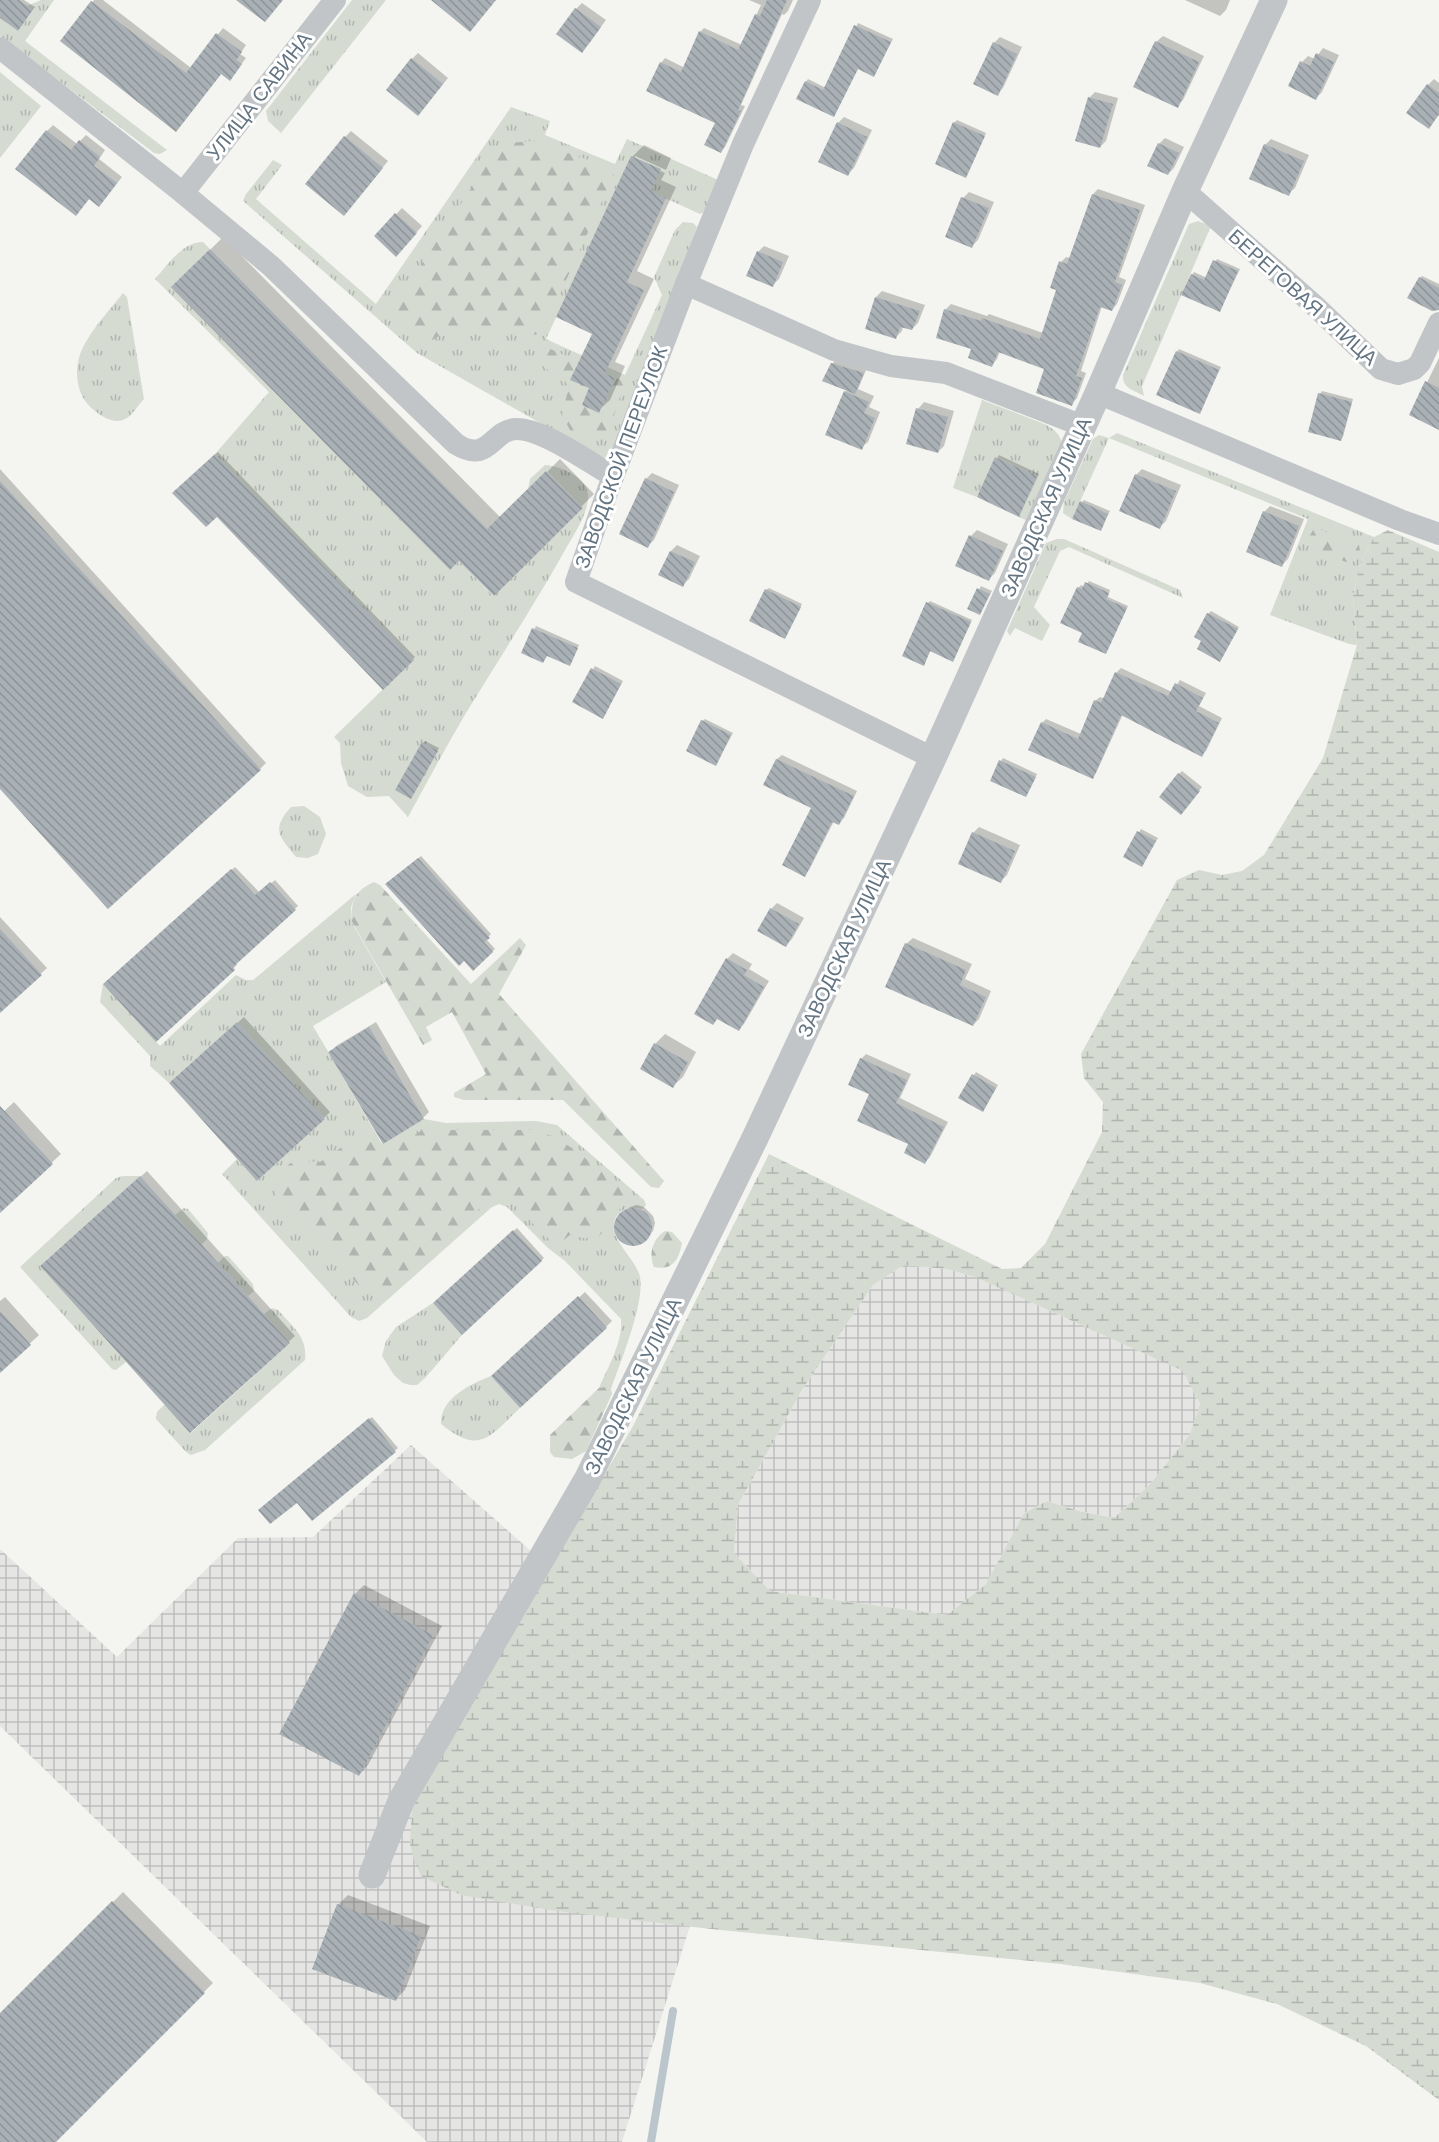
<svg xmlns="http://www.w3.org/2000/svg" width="1439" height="2142" font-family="Arial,sans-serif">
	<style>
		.industrial { fill: url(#industrial-grid) }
		.grass { fill: url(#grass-tufts) }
		.forest { fill: url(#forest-firs) }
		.wetland { fill: url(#wetland-marsh); fill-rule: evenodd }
		.shadow { fill: #0003 }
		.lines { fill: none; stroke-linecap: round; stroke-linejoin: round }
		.stream { stroke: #bac6cb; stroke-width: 8 }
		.building { fill: url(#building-back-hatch) }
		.minor { stroke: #c1c5c8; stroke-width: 22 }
		.tertiary { stroke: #c1c5c8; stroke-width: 27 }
		.labels { text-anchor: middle; stroke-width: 6; stroke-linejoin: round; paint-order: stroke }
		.street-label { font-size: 20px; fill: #637482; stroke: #fff }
	</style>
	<defs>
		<pattern id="industrial-grid" width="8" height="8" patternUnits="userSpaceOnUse" patternTransform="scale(1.5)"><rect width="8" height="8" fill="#e5e6e4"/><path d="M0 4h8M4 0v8" fill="none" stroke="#bdbfbe"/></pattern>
		<pattern id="grass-tufts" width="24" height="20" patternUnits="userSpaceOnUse" patternTransform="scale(1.5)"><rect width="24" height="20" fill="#d5dbd1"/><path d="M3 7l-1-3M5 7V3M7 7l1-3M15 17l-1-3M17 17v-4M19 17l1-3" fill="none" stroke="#b0b6af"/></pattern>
		<pattern id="forest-firs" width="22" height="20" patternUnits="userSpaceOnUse" patternTransform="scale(1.5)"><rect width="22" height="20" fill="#d5dbd1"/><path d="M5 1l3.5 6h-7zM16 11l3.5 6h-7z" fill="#b0b6af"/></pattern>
		<pattern id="wetland-marsh" width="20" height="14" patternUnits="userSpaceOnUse" patternTransform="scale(1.5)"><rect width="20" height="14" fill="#d5dbd1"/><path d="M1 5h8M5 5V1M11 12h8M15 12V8" fill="none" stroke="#b0b6af"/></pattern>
		<pattern id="building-back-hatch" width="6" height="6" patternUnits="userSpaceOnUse" patternTransform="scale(1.5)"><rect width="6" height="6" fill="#a9b1b6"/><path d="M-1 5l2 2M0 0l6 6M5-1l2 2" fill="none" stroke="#8d9599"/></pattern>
	</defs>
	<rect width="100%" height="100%" fill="#f4f4f0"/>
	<!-- industrial -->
	<g class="industrial">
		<path d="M904 1265 947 1269 975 1277 1184 1371 1200 1405 1190 1434 1151 1483 1114 1518 1079 1511 1047 1501 1024 1513 986 1584 947 1615 770 1591 734 1553 738 1505 802 1390 873 1285Z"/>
		<path d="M411 1445 642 1649 712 1856 622 2142H427L0 1726V1549L117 1657 238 1538 313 1537Z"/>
	</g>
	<!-- grass -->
	<g class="grass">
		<path d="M41 0H54L25 41 167 150 160 154 154 153 0 36V18L18 31 33 11 27 6Z"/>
		<path d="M352 0H386L281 133 268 121 266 111Z"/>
		<path d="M0 72 41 106 0 158Z"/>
		<path d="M511 107 550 121 545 135 615 164 627 139 718 180 704 212 700 214 621 178 546 339 625 375 662 295 654 277 675 230 683 222 693 223 697 227 609 456 604 458 598 456 417 353 243 201 246 194 273 160 282 165 256 199 376 304Z"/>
		<path d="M1198 221 1211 226 1142 386 1144 396C1133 390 1122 388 1123 375L1189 224Z"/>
		<path d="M203 242 210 249 172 287 450 570 459 561 493 596 583 508 547 471 528 489 530 479 545 465C562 466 590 479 588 498 587 517 573 535 564 552 533 607 499 659 466 713 446 747 427 782 408 817L389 796 367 797 348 786 341 763 340 743 334 737 413 660 215 454 269 392 155 279C168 265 182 242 203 242Z"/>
		<path d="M123 293 127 297 144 399C138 405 132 416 125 419 112 426 94 412 86 402 77 391 75 371 79 358 85 336 109 311 123 293Z"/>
		<path d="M982 400 1047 425C1056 431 1061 435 1062 446L1028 521 1019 517 1037 476 996 457 977 497 953 488Z"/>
		<path d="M1117 433 1374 537 1359 567 1353 596 1357 645 1349 644 1270 615 1308 519 1109 438 1072 519 1063 513 1064 502 1093 439 1099 435 1109 438Z"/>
		<path d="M1057 539H1064L1180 590 1183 598 1069 547 1060 551 1034 607 1050 625 1042 641 1015 628 1010 636 1007 631 1046 543Z"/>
		<path d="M304 806 320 817 326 834 318 854 308 858 296 857C279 836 271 829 291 807Z"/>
		<path d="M356 894 351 907 352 923 386 982 313 1026 382 1144 424 1119 446 1123 536 1121 557 1125 644 1200 646 1205 642 1209C630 1206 615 1210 614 1224 612 1242 636 1259 640 1277 645 1303 620 1363 611 1389L599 1388C608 1367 623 1342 621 1319L565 1261 548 1248 507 1207 499 1204 492 1207 367 1318 359 1321 351 1317 222 1174 237 1159 257 1181 325 1119 237 1022 169 1083 150 1066V1056L100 1002 103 984 160 1046 236 975 246 980H253Z"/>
		<path d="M123 1176H140L40 1266 126 1362 116 1370 112 1369 20 1267 116 1178Z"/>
		<path d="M184 1208 188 1209 208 1233 207 1239 201 1245 175 1215Z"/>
		<path d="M225 1256H228L253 1284 254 1291 248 1296 218 1263Z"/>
		<path d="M433 1303 462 1335 426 1377 417 1385H410L403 1383 394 1375 382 1356 386 1341 396 1327Z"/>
		<path d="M272 1308 278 1310C292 1326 308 1337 305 1360L205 1450 191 1455 186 1452 156 1419 157 1412 165 1404 191 1433 290 1343 264 1314Z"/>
		<path d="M491 1376 520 1408C490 1436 480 1456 441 1424 440 1398 471 1384 491 1376Z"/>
	</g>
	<!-- forest -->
	<g class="forest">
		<path d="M533 141 603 165 612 170 614 175 542 333C531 337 525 333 514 332 494 332 477 332 458 325L432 340C411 335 399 330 394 307L493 154 507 143Z"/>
		<path d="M539 344 623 381 624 384 611 425 605 437 594 441 570 430 562 415 569 386C559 371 528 368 539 344Z"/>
		<path d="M1319 529 1359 545 1360 551 1353 562H1346L1314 549 1308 539 1313 530Z"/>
		<path d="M374 882 380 885 471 984 520 938 526 945 499 994 664 1181 659 1188 651 1187 563 1100H464L454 1097V1093L486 1074 452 1012 426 1027 432 1040 423 1045 352 922C351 901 354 891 374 882Z"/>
		<path d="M435 1130H532L553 1136 575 1150 621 1187 628 1195C626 1201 604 1233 599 1236 591 1241 579 1237 570 1235L561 1242 551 1241 509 1200 501 1199 487 1202 390 1290 372 1291 361 1288 312 1232 284 1212 275 1196 277 1180 289 1164 296 1161 320 1162 355 1138 369 1141 383 1149 394 1147 421 1131Z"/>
		<path d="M665 1231 672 1232 682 1243C679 1260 672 1271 654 1267 648 1253 653 1239 665 1231Z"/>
		<path d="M606 1387 611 1389 612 1394 586 1451 572 1459 554 1457 550 1452V1435L599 1388Z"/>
	</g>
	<!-- wetland -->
	<path class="wetland" d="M1388 530 1439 552V2100L1366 2046 1277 2004 1200 1983 1061 1964 711 1929 557 1911 461 1895 421 1876 414 1860 410 1844 412 1809 430 1772 633 1426 769 1154 1002 1269 1021 1268 1045 1244 1102 1132 1103 1102 1084 1078 1081 1054 1177 880 1199 870 1222 875 1242 871 1264 855 1323 758 1357 645 1353 596 1359 567 1374 537ZM904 1265 947 1269 975 1277 1183 1371 1200 1404 1190 1434 1151 1483 1114 1518 1079 1511 1047 1501 1024 1513 986 1584 947 1615 770 1591 734 1553 738 1505 802 1390 873 1285Z"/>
	<!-- shadow -->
	<g class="shadow">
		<path d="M1 0H24L35 7 20 27 0 16Z"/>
		<path d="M94 0H103L191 68 223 28 246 45 240 54 246 58 235 73H222L182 124 62 41Z"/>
		<path d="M749 0H793L788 11 784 15 782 14 741 105 745 106 725 147 721 152 717 122 661 63 665 58 685 68 700 32 704 28 742 45 761 5Z"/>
		<path d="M1185 0H1230L1226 10 1220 16Z"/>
		<path d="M582 3 606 20 588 45 576 9Z"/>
		<path d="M858 23 893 39 874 75 858 68 834 115 806 82 808 79 826 88Z"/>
		<path d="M1163 36 1204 56 1183 100 1177 106 1156 42Z"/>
		<path d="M1000 37 1022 47 1003 88 997 94 994 43Z"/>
		<path d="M1323 48 1339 55 1322 92 1316 98 1302 62 1308 56 1315 59Z"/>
		<path d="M418 53 448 78 424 108 412 59Z"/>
		<path d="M1434 79 1439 83V115L1429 127 1428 85Z"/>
		<path d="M1095 92 1118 98 1106 141 1100 147 1089 98Z"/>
		<path d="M844 117 872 130 854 168 848 174 838 123Z"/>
		<path d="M957 120 986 133 966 176 954 123Z"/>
		<path d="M53 125 77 144 86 135 105 150 99 159 122 177 105 199 90 198 76 214 47 131Z"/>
		<path d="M351 131 388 161 350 208 345 137Z"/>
		<path d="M1165 138 1184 147 1174 168 1168 174 1159 144Z"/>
		<path d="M1271 139 1309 155 1295 188 1288 194 1265 145Z"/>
		<path d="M644 145 671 158 666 170 635 156V159L665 173 661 180 676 187 637 271 654 279 615 362 625 366 610 400 598 411 591 387 594 333 558 316 633 156Z"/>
		<path d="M1098 189 1145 205 1119 277 1126 280 1117 304 1112 310 1102 306 1081 371 1086 373 1077 398 1072 404 1046 368 1000 351 997 359 992 365 973 349 945 310 951 304 987 316 989 314 1043 333 1058 289 1061 262 1066 257 1071 258 1093 194Z"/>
		<path d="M969 192 994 202 978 240 972 246 963 198Z"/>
		<path d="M402 208 422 226 402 249 376 236Z"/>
		<path d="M223 237 501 518 560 459 594 494 494 594 173 287Z"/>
		<path d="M764 246 789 256 779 279 773 285 758 252Z"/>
		<path d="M1217 259 1240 269 1220 310 1192 275 1194 272 1207 278Z"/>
		<path d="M1422 276 1439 284V298L1420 278Z"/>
		<path d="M882 291 925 305 918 323 912 329 903 326 902 331 896 337 876 297Z"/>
		<path d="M1179 349 1221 367 1200 412 1177 352Z"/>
		<path d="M1439 358V428L1411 415Z"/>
		<path d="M835 361 866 370 858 389 874 396 869 407 880 412 868 442 861 448 845 392 847 390 832 364Z"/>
		<path d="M1322 391 1353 399 1343 437 1341 439 1320 394Z"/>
		<path d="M924 402 954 411 944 446 938 452 918 409Z"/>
		<path d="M218 452 415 657 383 687 217 515 174 493Z"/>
		<path d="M999 455 1039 474 1021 512 997 458Z"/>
		<path d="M0 469 266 763 260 769 0 787Z"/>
		<path d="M1142 469 1181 485 1166 521 1160 527 1136 475Z"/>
		<path d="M652 473 679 485 654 540 648 546 646 479Z"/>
		<path d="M1084 500 1110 511 1101 529 1082 502Z"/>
		<path d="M1270 506 1304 519 1288 559 1282 565 1264 512Z"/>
		<path d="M977 530 1008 544 995 573 988 580 971 536Z"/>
		<path d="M677 545 700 556 689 579 683 585 660 574 671 551Z"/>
		<path d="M1089 581 1110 590 1108 597 1128 606 1106 652 1084 632 1078 588 1081 585 1085 587Z"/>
		<path d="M981 586 992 591 980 613 969 609Z"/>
		<path d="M769 588 802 604 785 637 766 590Z"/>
		<path d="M930 601 972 620 953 660 931 650 923 664 928 603Z"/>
		<path d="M1211 611 1239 627 1220 660 1203 641 1208 614Z"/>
		<path d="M536 626 579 645 570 664 548 654 543 661 523 652Z"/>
		<path d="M595 666 623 681 605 714 574 702Z"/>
		<path d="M1121 668 1172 692 1180 680 1206 693 1199 706 1222 718 1206 751 1201 755 1123 714 1096 773 1092 777 1042 723 1046 719 1081 734 1095 701 1100 697 1105 699 1117 672Z"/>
		<path d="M705 719 733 733 716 764 702 721Z"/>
		<path d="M425 741 439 748 411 797 423 743Z"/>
		<path d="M782 755 857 791 844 818 839 823 834 821 809 870 805 875 813 807 765 784 777 759Z"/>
		<path d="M1003 758 1037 774 1026 796 1001 761Z"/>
		<path d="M1182 771 1202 787 1184 810 1179 774Z"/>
		<path d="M979 827 1020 845 1007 875 1001 881 973 833Z"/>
		<path d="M1141 829 1158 838 1142 865 1125 856Z"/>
		<path d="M421 856 491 934 486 939 495 949 473 969 390 882Z"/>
		<path d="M235 867 260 893 275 880 298 906 235 963 237 965 156 1039 105 984Z"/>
		<path d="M777 903 804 918 792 939 786 945 771 909Z"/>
		<path d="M0 917 47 968 0 1011Z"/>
		<path d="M913 938 972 964 965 979 991 991 979 1019 973 1025 906 944Z"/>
		<path d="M733 953 752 964 749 969 769 981 744 1024 738 1030 718 1018 713 1024 727 959Z"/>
		<path d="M244 1017 330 1112 324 1118 177 1077Z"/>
		<path d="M376 1022 429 1112 423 1118 330 1052 336 1046Z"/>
		<path d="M665 1034 696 1052 683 1077 673 1086 642 1068 655 1044Z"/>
		<path d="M866 1054 911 1074 900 1098 948 1122 930 1157 925 1162 871 1094 861 1059Z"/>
		<path d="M976 1072 998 1085 985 1108 960 1097Z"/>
		<path d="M14 1102 61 1154 0 1211V1115Z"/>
		<path d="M147 1171 295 1336 190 1431 48 1260Z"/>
		<path d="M637 1205 644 1207 653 1216 655 1223 653 1231 645 1241 638 1244H626L616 1234V1220L630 1207Z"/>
		<path d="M517 1228 544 1258 462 1333 435 1303Z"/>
		<path d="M585 1292 612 1321 606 1327 499 1370Z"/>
		<path d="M5 1297 39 1335 0 1371V1301Z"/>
		<path d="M372 1417 398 1448 312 1519 297 1500 263 1508Z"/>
		<path d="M364 1585 442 1626 368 1765 359 1775 355 1594Z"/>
		<path d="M123 1892 213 1983 54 2142H0V2015Z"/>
		<path d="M348 1895 430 1926 405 1990 396 1999 338 1905Z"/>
	</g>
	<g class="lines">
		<!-- stream -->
		<path class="stream" d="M651 2142 673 2011"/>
	</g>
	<!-- building -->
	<g class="building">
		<path d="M0 0H19L33 10 18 31 0 18Z"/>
		<path d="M236 0H283L265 22Z"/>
		<path d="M431 0H496L470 32Z"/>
		<path d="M767 0H787L738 110 741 111 721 153 704 145 715 123 646 91 660 62 681 72 699 31 738 50 755 14 760 16Z"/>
		<path d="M91 1 186 73 216 33 242 52 236 60 242 64 230 81 221 74 176 132 60 41Z"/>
		<path d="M575 8 601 27 582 53 556 34Z"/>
		<path d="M854 25 891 42 874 77 858 69 834 117 796 99 805 81 823 90Z"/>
		<path d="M1155 41 1199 62 1178 108 1133 87Z"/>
		<path d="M993 42 1017 54 998 96 973 84Z"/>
		<path d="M1316 53 1334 62 1316 100 1288 86 1300 61 1310 66Z"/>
		<path d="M411 58 443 84 418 116 386 90Z"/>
		<path d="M1427 84 1439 93V114L1429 129 1406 113Z"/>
		<path d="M1088 97 1113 104 1100 148 1075 141Z"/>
		<path d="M837 122 867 137 848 176 818 162Z"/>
		<path d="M953 122 985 136 966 178 935 164Z"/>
		<path d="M46 130 71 150 79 140 100 157 94 166 117 183 99 207 89 199 76 216 15 169Z"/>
		<path d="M344 136 383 168 344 216 305 184Z"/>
		<path d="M1158 143 1179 153 1168 175 1147 166Z"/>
		<path d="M1264 144 1304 161 1289 196 1249 179Z"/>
		<path d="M631 156 661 169 651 191 666 198 627 282 644 290 605 373 615 378 599 413 582 405 589 388 570 380 592 334 556 317Z"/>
		<path d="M1092 194 1140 210 1115 282 1122 285 1112 311 1100 307 1076 376 1082 378 1072 406 1036 393 1044 369 998 352 992 367 968 358 971 349 936 338 944 309 981 321 982 318 1040 339 1056 290 1050 288 1059 261 1067 264Z"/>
		<path d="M961 197 989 208 972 248 945 237Z"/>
		<path d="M395 213 417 233 396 257 374 236Z"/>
		<path d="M210 249 487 529 546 471 583 508 494 596 459 561 450 570 171 287Z"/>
		<path d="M757 251 783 262 773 287 746 276Z"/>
		<path d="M1213 260 1238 271 1220 312 1181 295 1191 274 1204 280Z"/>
		<path d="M1419 277 1439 288V310L1432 311 1407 298Z"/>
		<path d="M875 297 920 311 912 330 900 327 896 339 865 329Z"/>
		<path d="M1176 351 1219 370 1200 414 1156 395Z"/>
		<path d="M831 363 864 373 855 394 822 381Z"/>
		<path d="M1425 381 1439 388V430L1409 415Z"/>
		<path d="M844 391 869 402 864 413 875 418 862 450 825 435Z"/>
		<path d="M1318 393 1352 402 1341 441 1308 432Z"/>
		<path d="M916 408 948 417 938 453 906 444Z"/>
		<path d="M215 454 414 660 383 690 217 517 206 527 172 493Z"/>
		<path d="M995 457 1037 476 1019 517 977 497Z"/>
		<path d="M1135 474 1176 491 1160 529 1119 511Z"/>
		<path d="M645 478 674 492 648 548 619 534Z"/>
		<path d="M0 481 261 770 108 909 0 789Z"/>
		<path d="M1080 501 1108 514 1101 531 1072 519Z"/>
		<path d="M1263 511 1299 526 1282 567 1246 552Z"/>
		<path d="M969 535 1003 551 989 581 955 566Z"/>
		<path d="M670 551 695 562 683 587 658 575Z"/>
		<path d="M1085 582 1109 593 1106 599 1127 608 1106 654 1078 642 1082 633 1060 623 1077 587 1082 589Z"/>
		<path d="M977 588 990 594 980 615 967 609Z"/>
		<path d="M765 589 801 607 785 639 749 621Z"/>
		<path d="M926 602 971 622 953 662 930 651 924 666 902 656Z"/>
		<path d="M1207 613 1238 629 1220 662 1197 649 1201 641 1194 637Z"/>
		<path d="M532 628 578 648 570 666 547 656 543 663 521 653Z"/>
		<path d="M591 668 621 684 603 719 572 702Z"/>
		<path d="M1115 672 1168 696 1175 683 1203 698 1196 711 1219 723 1202 757 1121 715 1093 779 1028 750 1041 722 1078 739 1094 700 1101 703Z"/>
		<path d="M701 720 731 735 716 766 686 751Z"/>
		<path d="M422 742 438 751 411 799 395 790Z"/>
		<path d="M776 759 854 796 839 825 832 822 805 877 782 865 811 808 763 785Z"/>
		<path d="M999 760 1036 777 1026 797 990 781Z"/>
		<path d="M1178 773 1200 791 1181 815 1159 797Z"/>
		<path d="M1137 831 1156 841 1142 867 1123 857Z"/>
		<path d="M972 832 1015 851 1001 883 958 864Z"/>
		<path d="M418 858 490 938 484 942 493 952 473 971 464 961 459 966 385 884Z"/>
		<path d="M231 869 255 895 270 882 296 910 233 967 235 970 156 1042 103 984Z"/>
		<path d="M770 908 799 924 786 947 757 931Z"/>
		<path d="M0 929 42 975 0 1013Z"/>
		<path d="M905 943 966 970 960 985 986 997 973 1026 885 987Z"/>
		<path d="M726 958 747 970 744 975 764 987 739 1031 717 1019 713 1025 694 1014Z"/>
		<path d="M237 1022 325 1119 257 1181 169 1083Z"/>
		<path d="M369 1027 424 1119 383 1144 328 1052Z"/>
		<path d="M654 1043 688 1062 673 1088 640 1069Z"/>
		<path d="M860 1058 907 1080 896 1103 944 1127 925 1164 904 1153 908 1144 857 1121 869 1094 848 1085Z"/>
		<path d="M972 1074 996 1088 983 1112 958 1098Z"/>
		<path d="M0 1106 53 1164 0 1213Z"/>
		<path d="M140 1176 290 1343 190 1433 40 1266Z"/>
		<circle cx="633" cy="1227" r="19"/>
		<path d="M513 1230 542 1261 462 1335 433 1303Z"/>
		<path d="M578 1296 607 1328 520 1408 491 1376Z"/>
		<path d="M0 1311 31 1345 0 1373Z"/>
		<path d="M369 1418 396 1452 312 1521 297 1503 270 1524 258 1510Z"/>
		<path d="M354 1593 433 1635 359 1776 279 1734Z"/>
		<path d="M112 1901 205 1993 56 2142H0V2013Z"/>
		<path d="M337 1904 421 1936 396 2001 312 1969Z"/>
	</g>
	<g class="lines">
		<!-- minor -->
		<g class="minor">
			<path d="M810 0 743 144 686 284 608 490 576 582 933 758"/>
			<path d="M0 48 183 193 271 266 456 444C490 465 491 429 517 429 543 429 590 463 613 476"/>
			<path d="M1185 191 1314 305 1381 369 1398 374 1414 369 1420 363 1439 323"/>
			<path d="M183 193 335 0"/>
			<path d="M686 284 834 350 891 366 946 373 1083 426"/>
			<path d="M1098 393 1400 520 1439 534"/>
		</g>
		<!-- tertiary -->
		<path class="tertiary" d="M372 1875 401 1801 588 1478 755 1138 933 758 1098 393 1185 191 1274 0"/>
	</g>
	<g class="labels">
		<!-- street labels -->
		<g class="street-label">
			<text transform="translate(259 96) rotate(-52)" y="7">УЛИЦА САВИНА</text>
			<text transform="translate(1303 297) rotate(42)" y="7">БЕРЕГОВАЯ УЛИЦА</text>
			<text transform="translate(621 457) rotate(-70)" y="7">ЗАВОДСКОЙ ПЕРЕУЛОК</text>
			<text transform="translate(1046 507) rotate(-66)" y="7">ЗАВОДСКАЯ УЛИЦА</text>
			<text transform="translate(844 948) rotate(-65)" y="7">ЗАВОДСКАЯ УЛИЦА</text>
			<text transform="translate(633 1386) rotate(-64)" y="7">ЗАВОДСКАЯ УЛИЦА</text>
		</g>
	</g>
</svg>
